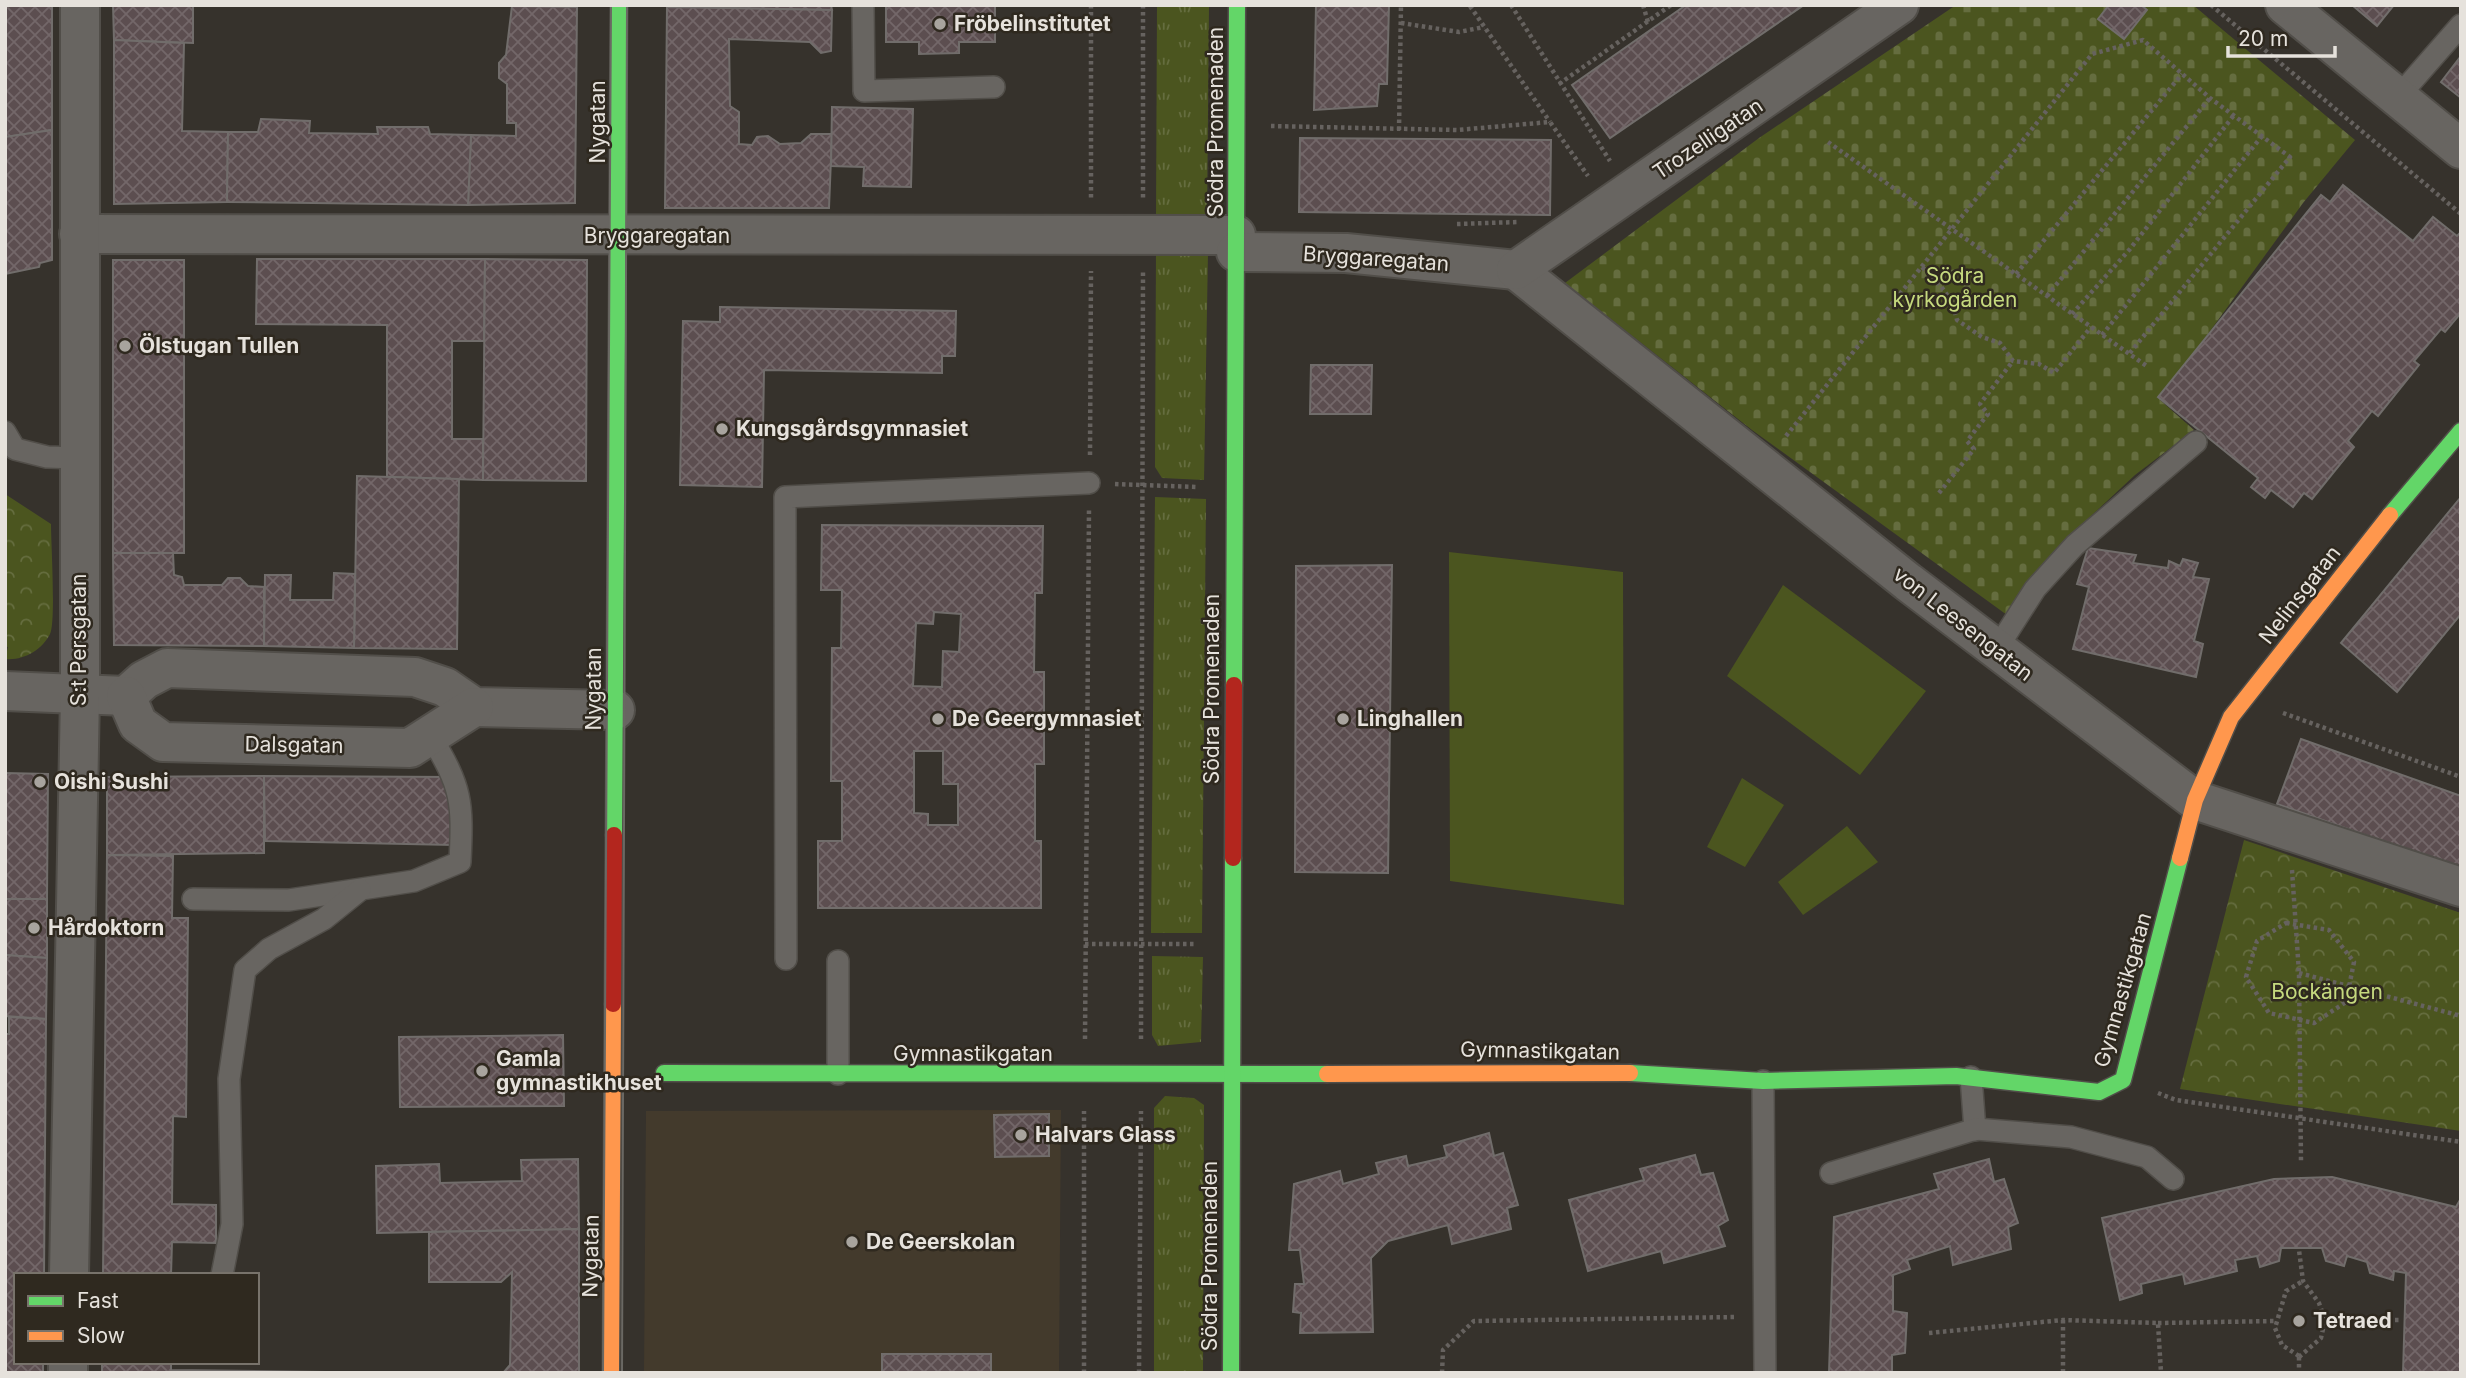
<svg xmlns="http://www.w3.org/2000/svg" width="2466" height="1378" font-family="Inter,sans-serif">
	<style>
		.built { fill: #433a2c }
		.grass { fill: url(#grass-tufts) }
		.cemetery { fill: url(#cemetery-stones) }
		.park { fill: url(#park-crowns) }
		.pitch { fill: #4b551f }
		.building { fill: url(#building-cross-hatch); stroke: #716d6b; stroke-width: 2; fill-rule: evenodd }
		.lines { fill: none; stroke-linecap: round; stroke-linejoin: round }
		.lane-casing { stroke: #514e49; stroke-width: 24 }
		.street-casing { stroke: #514e49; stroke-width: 42 }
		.fast-casing { stroke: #514e49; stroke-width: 19 }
		.slow-casing { stroke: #514e49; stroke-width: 19 }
		.jam-casing { stroke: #514e49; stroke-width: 19 }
		.path { stroke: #66625f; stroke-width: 4.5; stroke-dasharray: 3.5 3.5; stroke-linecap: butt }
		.lane { stroke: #686561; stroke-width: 21 }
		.street { stroke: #686561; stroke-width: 38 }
		.fast { stroke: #63d668; stroke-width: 16 }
		.slow { stroke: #ff974d; stroke-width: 16 }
		.jam { stroke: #b3261e; stroke-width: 16 }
		.tram { stroke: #6a6863; stroke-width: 2 }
		.poi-dot { fill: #a8a49e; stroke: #2f291f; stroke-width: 2.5 }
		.labels { text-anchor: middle; stroke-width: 5; stroke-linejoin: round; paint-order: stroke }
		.poi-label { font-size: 21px; font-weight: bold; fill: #e6e2dc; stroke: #2f291f; text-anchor: start }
		.street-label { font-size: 21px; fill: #e6e2dc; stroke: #2f291f }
		.park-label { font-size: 21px; fill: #c5d97e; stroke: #2f291f }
	</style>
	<defs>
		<pattern id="grass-tufts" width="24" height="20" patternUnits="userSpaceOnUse" patternTransform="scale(1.75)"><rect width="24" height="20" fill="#4b551f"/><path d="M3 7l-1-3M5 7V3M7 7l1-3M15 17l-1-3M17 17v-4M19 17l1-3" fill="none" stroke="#656d3f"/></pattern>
		<pattern id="cemetery-stones" width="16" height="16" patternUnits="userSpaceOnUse" patternTransform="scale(1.75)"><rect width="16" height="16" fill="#4b551f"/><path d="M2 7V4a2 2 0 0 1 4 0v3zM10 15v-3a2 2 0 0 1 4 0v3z" fill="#656d3f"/></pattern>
		<pattern id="park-crowns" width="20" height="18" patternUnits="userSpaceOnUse" patternTransform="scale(1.75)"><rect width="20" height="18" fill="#4b551f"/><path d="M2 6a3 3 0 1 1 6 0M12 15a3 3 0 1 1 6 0" fill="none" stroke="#656d3f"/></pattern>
		<pattern id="building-cross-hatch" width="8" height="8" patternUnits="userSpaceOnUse" patternTransform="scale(1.75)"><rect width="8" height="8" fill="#5c4e50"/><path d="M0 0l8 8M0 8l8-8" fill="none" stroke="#736769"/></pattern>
	</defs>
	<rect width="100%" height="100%" fill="#36322c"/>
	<!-- built -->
	<path class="built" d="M1061 1110 1059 1373H644L646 1111Z"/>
	<!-- grass -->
	<g class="grass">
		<path d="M1157 5H1209L1207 219 1156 218Z"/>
		<path d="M1156 251 1208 252 1204 480 1162 478 1155 467Z"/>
		<path d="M1155 497 1206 499 1202 933H1151Z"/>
		<path d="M1152 956 1203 957 1201 1042 1158 1046 1152 1035Z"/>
		<path d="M1165 1096 1194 1098 1204 1105 1203 1373H1154V1108Z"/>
	</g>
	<!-- cemetery -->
	<path class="cemetery" d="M1956 5H2193L2355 140 2303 203 2160 400 2194 430 2135 475 2062 543 2007 615 1752 430 1565 283 1759 138Z"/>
	<!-- park -->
	<g class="park">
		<path d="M5 494 51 524C51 543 56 622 50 634 42 650 23 661 5 659L8 647 5 646Z"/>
		<path d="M2244 840 2461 913V1131L2180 1089Z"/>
	</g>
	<!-- pitch -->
	<g class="pitch">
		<path d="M1449 552 1623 572 1624 905 1450 881Z"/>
		<path d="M1783 585 1926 691 1860 775 1727 676Z"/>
		<path d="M1742 778 1784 805 1745 867 1707 847Z"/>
		<path d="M1847 826 1878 862 1803 915 1778 882Z"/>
	</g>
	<!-- building -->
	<g class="building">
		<path d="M5 5H52V130L5 137Z"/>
		<path d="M113 5H193V43L114 40Z"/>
		<path d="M512 5H577V7L512 6Z"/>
		<path d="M667 5H831L832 10 667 7Z"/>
		<path d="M886 5H995V42H959V53L919 54V42H886Z"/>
		<path d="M1316 5H1389L1387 84H1379L1377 106 1314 110Z"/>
		<path d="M1686 5H1804L1610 138 1572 85Z"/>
		<path d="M2109 5H2141L2147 10 2124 39 2098 19Z"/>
		<path d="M2352 5H2394L2377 26Z"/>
		<path d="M512 6 577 7 575 203 468 205 471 135 516 136V123H507V84L499 78V63L506 55Z"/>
		<path d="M667 7 832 10 831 51 821 53 810 42 729 39 730 106 739 112V144L752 145 757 137 768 136 780 144 801 143 811 134H832L829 208H665Z"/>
		<path d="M114 40 184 43 182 131 228 132 227 202 114 204Z"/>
		<path d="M2461 56V98L2441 82Z"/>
		<path d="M832 107 913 109 911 187 863 186 864 167 831 166Z"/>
		<path d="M261 119 310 121 309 133 378 134 377 127H428L430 134 471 135 468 205 227 202 228 132H258Z"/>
		<path d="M52 130V260L40 263 39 267 5 274V137Z"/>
		<path d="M1300 138 1551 140 1550 215 1299 212Z"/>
		<path d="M2343 185 2413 241 2433 217 2457 236 2461 232V313L2445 332 2441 329 2414 361 2419 365 2378 416 2372 411 2348 441 2354 447 2312 499 2304 493 2293 507 2271 490 2265 498 2251 487 2258 478 2158 397 2321 195 2330 202Z"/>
		<path d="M257 259H485L484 341H452V439H483V480L387 477V325L256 324Z"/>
		<path d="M485 259 587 260 586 481 483 480Z"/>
		<rect x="113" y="260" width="71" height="293"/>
		<path d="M720 307 956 311 955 356H942V373L764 370 762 487 680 485 683 321 720 322Z"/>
		<path d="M1311 365H1372L1371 414H1310Z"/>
		<path d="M357 476 459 479 457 649 354 648Z"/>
		<path d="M2461 497V614L2397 692 2341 643Z"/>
		<path d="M822 525 1043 526 1042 593H1035L1034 672H1044V764H1035V841H1041V908H818V841H842V781H831L832 648H841L842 590H821ZM934 612 961 614 959 652 943 651 942 687 913 686 916 623 933 624ZM914 751H943V784H958V825H928V814L914 813Z"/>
		<path d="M2088 548 2136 555 2133 563 2168 568 2169 561 2180 566 2183 559 2198 563 2193 577 2209 579 2194 641 2203 644 2196 677 2073 649 2089 587 2077 584Z"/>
		<path d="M113 553H173L174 575 182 577 184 585H222L228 578H240L248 586 264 587V646L114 645Z"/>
		<path d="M1392 565 1388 873 1295 872 1296 566Z"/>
		<path d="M334 573 355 574 354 648 264 646 265 575H291L290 600H333Z"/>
		<path d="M2301 739 2461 796V869L2277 804Z"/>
		<path d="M5 773 48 774 47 899H5Z"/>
		<path d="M264 776 454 777 453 845 265 841Z"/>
		<path d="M264 776V853L107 855V777Z"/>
		<path d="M107 855 173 856 172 918H188L186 1117 173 1116 172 1204 216 1205V1243L172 1242 171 1275H103Z"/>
		<path d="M5 899H47V958L5 955Z"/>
		<path d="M5 955 47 958 46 1019 5 1016Z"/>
		<path d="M9 1017 46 1019 44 1275H16V1362H43V1373H5V1034H9Z"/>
		<path d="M563 1035 564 1106 400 1107 399 1037Z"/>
		<path d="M1049 1114V1156L995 1157 994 1115Z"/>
		<path d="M1489 1133 1494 1156 1503 1153 1518 1205 1507 1208 1511 1229 1452 1244 1448 1225 1388 1241 1371 1258 1373 1332 1300 1333 1301 1313 1293 1312 1295 1284H1304L1300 1250H1289L1294 1184 1340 1171 1343 1184 1379 1174 1376 1163 1406 1156 1408 1166 1447 1157 1444 1146Z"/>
		<path d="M1695 1155 1701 1175 1713 1173 1728 1220 1718 1226 1725 1246 1664 1263 1661 1251 1588 1271 1569 1200 1644 1180 1640 1169Z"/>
		<path d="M578 1159 579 1229 377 1233 376 1166 439 1164 440 1183 522 1181 521 1160Z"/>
		<path d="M1989 1159 1994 1182 2004 1179 2018 1223 2008 1227 2011 1249 1953 1265 1950 1246 1907 1260 1910 1269 1893 1275V1311L1907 1313 1905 1353 1892 1355V1373H1829L1834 1217 1939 1189 1934 1174Z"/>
		<path d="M2332 1177 2456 1207 2461 1198V1373H2403L2406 1273 2394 1271 2393 1280 2370 1273 2367 1262 2347 1256 2344 1266 2326 1261 2322 1248H2281L2279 1261 2260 1267 2257 1256 2235 1260 2237 1271 2185 1284 2183 1274 2141 1284 2142 1293 2120 1300 2102 1218 2274 1179Z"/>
		<path d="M579 1229V1373H503L510 1365 512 1272 501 1282H429V1232Z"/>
		<rect x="882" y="1354" width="109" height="19"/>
		<path d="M102 1362H171V1370L399 1373H102Z"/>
	</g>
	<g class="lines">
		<!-- lane casing -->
		<g class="lane-casing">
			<g id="lane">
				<path d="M863 5 864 91 994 87"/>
				<path d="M2398 97 2461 25"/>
				<path d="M5 432 15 449 47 457 78 458"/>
				<path d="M1996 650 2035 589 2075 545 2196 442"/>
				<path d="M193 899 289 900 414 881 460 862C463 801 462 788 430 735"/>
				<path d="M786 959 785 497 1089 483"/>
				<path d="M838 961V1074"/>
				<path d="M1971 1077 1975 1130"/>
				<path d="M1763 1081 1765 1373"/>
				<path d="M1831 1173 1976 1129 2071 1137 2147 1157 2173 1179"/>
				<path d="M222 1275 232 1224 229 1079 245 970 269 949 324 919 360 890"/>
			</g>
		</g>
		<!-- street casing -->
		<g class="street-casing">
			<g id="street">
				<path d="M2285 5 2461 149"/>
				<path d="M79 234 1236 235"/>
				<path d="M1236 252 1346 253 1516 270"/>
				<path d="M1516 270 1908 582 2195 800 2461 887"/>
				<path d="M1516 270 1899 5"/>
				<path d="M5 691 126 696 144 680 167 668 415 677 445 687 474 707 615 710"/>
				<path d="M126 696 138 724 163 742 410 748 474 707"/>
				<path d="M69 1275 80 695V5"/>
				<path d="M68 1373V1362"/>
			</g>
		</g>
		<!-- fast casing -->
		<g class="fast-casing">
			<g id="fast">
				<path d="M2390 515 2461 431"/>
				<path d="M1234 685 1237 5"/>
				<path d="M614 835 619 5"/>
				<path d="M664 1073 1327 1074"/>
				<path d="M1630 1073 1763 1081 1956 1076 2099 1092 2123 1080 2180 858"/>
				<path d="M1231 1373 1233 858"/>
			</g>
		</g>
		<!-- slow casing -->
		<g class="slow-casing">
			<g id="slow">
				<path d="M2180 858 2195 800 2231 717 2390 515"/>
				<path d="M1327 1074 1630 1073"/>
				<path d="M611 1373 613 1004"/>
			</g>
		</g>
		<!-- jam casing -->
		<g class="jam-casing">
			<g id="jam">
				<path d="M1233 858 1234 685"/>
				<path d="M613 1004 614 835"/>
			</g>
		</g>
		<!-- path -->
		<g class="path">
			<path d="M1091 5V199"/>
			<path d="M1143 5V199"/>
			<path d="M1511 5 1610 161"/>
			<path d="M1643 5 1648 22"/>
			<path d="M2211 5 2461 214"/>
			<path d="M1470 6 1550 122"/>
			<path d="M1401 23 1459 32 1484 27"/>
			<path d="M1559 84 1671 5"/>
			<path d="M1271 126 1457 130 1550 122 1588 176"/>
			<path d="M1399 130 1401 5"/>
			<path d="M1828 142 2148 367"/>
			<path d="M1457 224 1518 222"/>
			<path d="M1922 267C1940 284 1951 295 1957 320L1982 337 2000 343 2013 361 2039 364 2054 373 2091 327"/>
			<path d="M2016 274 2182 74"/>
			<path d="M2047 296 2210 98"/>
			<path d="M2072 314 2130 249 2234 115"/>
			<path d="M2102 335 2262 136"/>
			<path d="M1786 436 2092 54 2143 40 2210 98 2290 157 2129 354"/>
			<path d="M1090 455 1091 271"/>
			<path d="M1115 484 1197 487"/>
			<path d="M1939 493 1974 449 1967 441 1988 414 1980 404 2013 361"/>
			<path d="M2283 713 2461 777"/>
			<path d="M2292 870 2299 973 2301 1162"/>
			<path d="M2286 923 2329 930 2354 962 2346 1002 2314 1023 2269 1013 2246 977 2257 941Z"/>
			<path d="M1085 944H1196"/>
			<path d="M2299 973 2461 1016"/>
			<path d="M1085 1039 1089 509"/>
			<path d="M1141 1039 1143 271"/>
			<path d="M2158 1093 2176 1100 2461 1142"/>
			<path d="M2063 1320V1373"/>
			<path d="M2325 1320H2399"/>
			<path d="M2158 1323 2276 1321"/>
			<path d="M1929 1333 2063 1320 2158 1323 2161 1373"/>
			<path d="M2299 1356 2282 1345 2275 1328 2286 1291 2303 1281"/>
			<path d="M2299 1357 2321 1338 2325 1320 2319 1303 2303 1281 2299 1250"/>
			<path d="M2299 1357V1373"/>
			<path d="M1084 1373V1111"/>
			<path d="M1139 1373 1141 1111"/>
			<path d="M1442 1373 1443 1350 1474 1321 1736 1317"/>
		</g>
		<!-- lane -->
		<use href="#lane" class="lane"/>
		<!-- street -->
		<use href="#street" class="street"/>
		<!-- fast -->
		<use href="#fast" class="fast"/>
		<!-- slow -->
		<use href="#slow" class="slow"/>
		<!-- jam -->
		<use href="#jam" class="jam"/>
		<!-- tram -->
		<g class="tram">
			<path d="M603 1373 611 5"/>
			<path d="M622 1373 627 5"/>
		</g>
	</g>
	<!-- markers -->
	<g class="poi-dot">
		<circle cx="940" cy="24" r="7"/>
		<circle cx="125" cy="346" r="7"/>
		<circle cx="722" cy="429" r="7"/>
		<circle cx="938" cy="719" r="7"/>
		<circle cx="1343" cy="719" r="7"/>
		<circle cx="40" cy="782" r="7"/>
		<circle cx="34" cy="928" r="7"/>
		<circle cx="482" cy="1071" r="7"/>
		<circle cx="1021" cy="1135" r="7"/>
		<circle cx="852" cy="1242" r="7"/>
		<circle cx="2299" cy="1321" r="7"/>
	</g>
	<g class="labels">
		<!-- poi labels -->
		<g class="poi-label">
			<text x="954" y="31">Fröbelinstitutet</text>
			<text x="139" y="353">Ölstugan Tullen</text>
			<text x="736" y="436">Kungsgårdsgymnasiet</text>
			<text x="952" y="726">De Geergymnasiet</text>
			<text x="1357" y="726">Linghallen</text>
			<text x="54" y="789">Oishi Sushi</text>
			<text x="48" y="935">Hårdoktorn</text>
			<text x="496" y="1066">Gamla<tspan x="496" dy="24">gymnastikhuset</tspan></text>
			<text x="1035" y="1142">Halvars Glass</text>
			<text x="866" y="1249">De Geerskolan</text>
			<text x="2313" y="1328">Tetraed</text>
		</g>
		<!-- street labels -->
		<g class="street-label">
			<text transform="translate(598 122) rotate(-90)" y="7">Nygatan</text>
			<text transform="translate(1216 122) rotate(-90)" y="7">Södra Promenaden</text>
			<text transform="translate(1708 139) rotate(-34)" y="7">Trozelligatan</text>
			<text x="657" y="243">Bryggaregatan</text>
			<text transform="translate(1376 259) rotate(4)" y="7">Bryggaregatan</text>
			<text transform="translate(2300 595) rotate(-52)" y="7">Nelinsgatan</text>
			<text transform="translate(1963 624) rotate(38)" y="7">von Leesengatan</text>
			<text transform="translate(79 640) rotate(-90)" y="7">S:t Persgatan</text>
			<text transform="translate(594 689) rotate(-90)" y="7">Nygatan</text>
			<text transform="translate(1212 689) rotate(-90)" y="7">Södra Promenaden</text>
			<text transform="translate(294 745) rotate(1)" y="7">Dalsgatan</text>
			<text transform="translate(2123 990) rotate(-74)" y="7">Gymnastikgatan</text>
			<text transform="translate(1540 1051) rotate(1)" y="7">Gymnastikgatan</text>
			<text x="973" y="1061">Gymnastikgatan</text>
			<text transform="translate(591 1256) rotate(-89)" y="7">Nygatan</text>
			<text transform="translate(1210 1256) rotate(-90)" y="7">Södra Promenaden</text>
		</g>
		<!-- park labels -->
		<g class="park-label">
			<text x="1955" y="283">Södra<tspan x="1955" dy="24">kyrkogården</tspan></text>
			<text x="2327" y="999">Bockängen</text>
		</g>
	</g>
	<!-- border -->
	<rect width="2466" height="1378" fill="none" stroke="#e6e2dc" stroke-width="14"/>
	<!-- legend -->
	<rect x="14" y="1273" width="245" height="91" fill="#2f291f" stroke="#78736b" stroke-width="2"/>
	<rect x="28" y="1296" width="35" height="10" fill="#63d668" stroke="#78736b" stroke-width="2"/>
	<text x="77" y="1308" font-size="21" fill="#e6e2dc">Fast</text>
	<rect x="28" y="1331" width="35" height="10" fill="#ff974d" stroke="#78736b" stroke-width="2"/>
	<text x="77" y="1343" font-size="21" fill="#e6e2dc">Slow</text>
	<!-- scale -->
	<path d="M2228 46v10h107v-10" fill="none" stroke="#e6e2dc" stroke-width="3.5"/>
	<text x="2238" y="46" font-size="21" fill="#e6e2dc" stroke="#2f291f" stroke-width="5" paint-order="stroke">20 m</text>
</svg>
